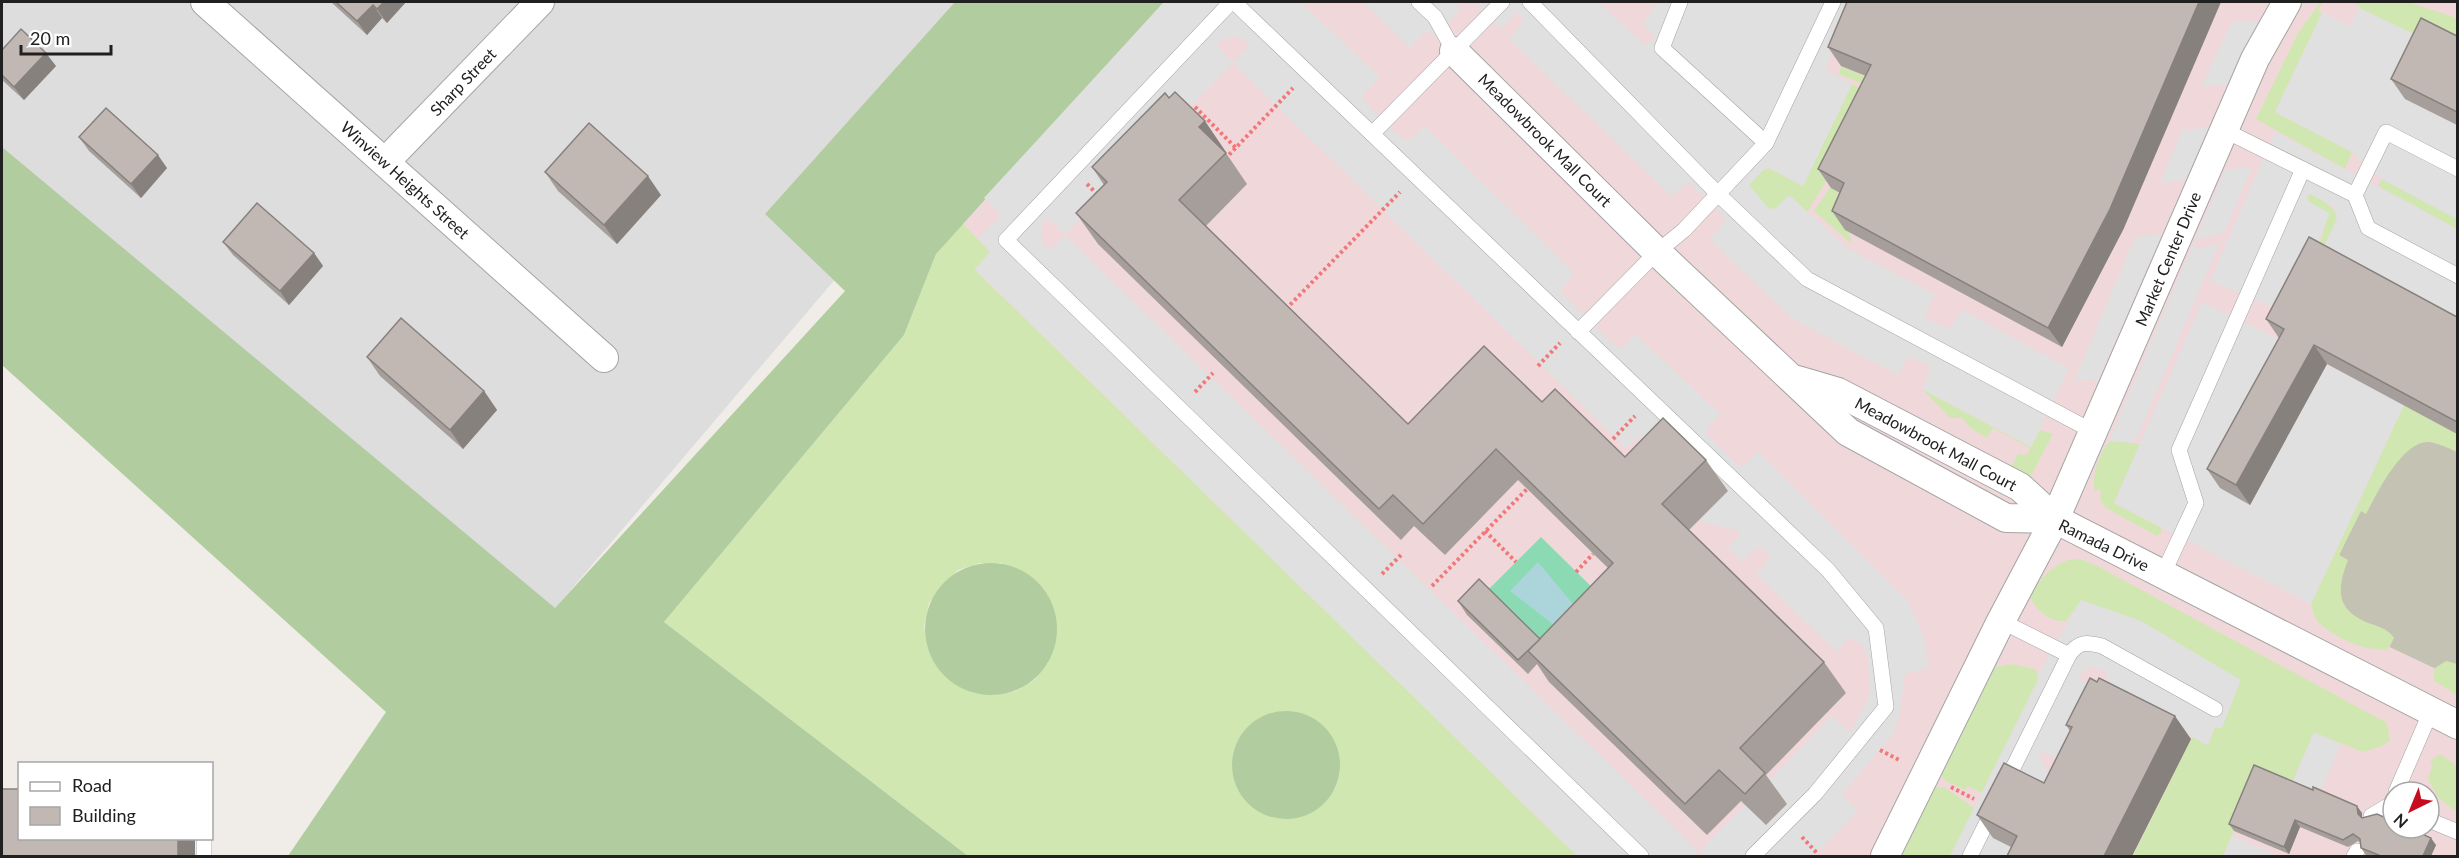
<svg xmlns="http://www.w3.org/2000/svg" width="2459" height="858" font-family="Lato,sans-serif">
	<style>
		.residential { fill: #deddde }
		.commercial { fill: #f0d8da; fill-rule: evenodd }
		.construction { fill: #c4c3b3 }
		.grass { fill: #d1e7b1; fill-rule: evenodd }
		.forest { fill: #b1cd9f }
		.pitch { fill: #8bdab3 }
		.parking { fill: #e0e0e0 }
		.water { fill: #abd5db }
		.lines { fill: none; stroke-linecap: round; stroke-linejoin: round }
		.service-casing { stroke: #a4a4a4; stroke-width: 16 }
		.minor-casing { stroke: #a4a4a4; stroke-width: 30 }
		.path { stroke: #f27778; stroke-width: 4; stroke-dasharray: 3 3; stroke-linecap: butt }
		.service { stroke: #fff; stroke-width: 15 }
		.minor { stroke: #fff; stroke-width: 28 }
		.wall { fill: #a69e9b }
		.shaded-wall { fill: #87817e }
		.building { fill: #c1b8b4; stroke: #87817e; stroke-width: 1.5 }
		.labels { text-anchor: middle; stroke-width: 4.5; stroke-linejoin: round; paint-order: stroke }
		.street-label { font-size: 16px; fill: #202020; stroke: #fff }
	</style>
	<rect width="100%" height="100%" fill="#f0ece8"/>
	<!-- residential -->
	<path class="residential" d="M2 2H1076L922 177 490 685 2 246Z"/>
	<!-- commercial -->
	<path class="commercial" d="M1165 2H2457V856H1573L936 254ZM2393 792H2429V828H2393Z"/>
	<!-- construction -->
	<path class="construction" d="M2409 415 2457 440V679L2314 611 2363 502Z"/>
	<!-- grass -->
	<g class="grass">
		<path d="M2320 2H2323L2318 11 2322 13 2275 112 2352 152 2345 169 2256 119 2298 33Z"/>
		<path d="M2351 2H2409L2457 18V49L2432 43 2359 8 2360 6Z"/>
		<path d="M1841 66 1967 120 1964 127 1839 74Z"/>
		<path d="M1852 84 1865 90 1830 175 1807 212 1789 196 1775 209 1765 206 1748 185 1764 169 1769 168 1803 186Z"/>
		<path d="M2382 179 2457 219V229L2378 186Z"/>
		<path d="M1830 187 1837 191 1852 244 1814 211Z"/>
		<path d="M2311 194C2349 215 2338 217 2321 252L2318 248 2329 213 2309 202 2307 197Z"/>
		<path d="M962 223 990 252 975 270 1577 856H968L664 622 904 335 936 254ZM980 563H1002L1048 663 1034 680 1016 691 995 695 974 693 927 647 924 625 929 603 958 570ZM1285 711 1340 771 1336 787 1326 801 1263 814C1213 781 1227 722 1285 711Z"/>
		<path d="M1922 389 2031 447 2040 430 2053 434 2031 476 2011 467 2018 454 2027 455 2030 448 1993 428 1987 438 1972 429 1962 418H1950Z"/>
		<path d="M2404 405 2457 434V452C2449 448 2439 444 2430 442 2403 439 2377 493 2366 514L2361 511 2339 555 2348 560C2336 591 2336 611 2371 624 2380 627 2388 629 2394 638L2389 648C2371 655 2331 636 2318 622 2314 617 2313 611 2311 604Z"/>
		<path d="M2111 441 2140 444 2114 503 2160 527 2162 532 2157 536 2106 508 2100 500 2101 491 2098 489 2095 492C2091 478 2099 450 2111 441Z"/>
		<path d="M2070 559 2083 560 2099 567 2387 723 2390 740 2382 746 2363 752 2314 733 2291 785 2259 772 2223 856H2133L2192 737 2208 745 2215 727 2222 728 2082 600 2066 621C2048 622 2039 611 2029 597 2041 579 2049 567 2070 559Z"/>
		<path d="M2446 661 2457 664V695L2433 680 2435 668Z"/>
		<path d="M2011 664 2035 669 2038 674 2037 682 1982 793 1968 786 1965 790 1946 781 1941 775 1995 667Z"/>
		<path d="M2440 754 2457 766V812L2438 798 2428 779 2433 764 2430 761Z"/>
		<path d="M1944 787 1974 808 1950 856H1902L1934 788Z"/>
	</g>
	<!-- forest -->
	<g class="forest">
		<path d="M955 2H1164L936 254 904 335 664 622 968 856H288L386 712 2 365V147L555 608 845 291 765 214Z"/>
		<circle cx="991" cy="629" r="66"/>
		<circle cx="1286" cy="765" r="54"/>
	</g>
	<!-- pitch -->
	<path class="pitch" d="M1541 537 1609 604 1554 661 1485 593Z"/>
	<!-- parking -->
	<g class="parking">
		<path d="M1164 2H1300L1380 77 1364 94V101L1403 139H1412L1425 126 1574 273 1560 292 1618 348H1622L1635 334 1720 414 1708 427 1706 434 1739 466 1746 465 1758 452 1908 602 1923 634 1929 667 1905 674 1899 717 1893 734 1842 794 1858 811 1814 856H1704L1699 852 1832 716 1848 731H1852L1870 694 1868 660 1862 645 1850 637 1836 651 1756 574 1771 557 1763 548H1757L1743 561 1728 547 1739 536V531L1703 522 1653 473 1642 434 1626 448 1233 63 1249 46 1247 42 1234 36 1221 41 1217 46 1233 63 1066 234 1049 219 1044 221 1041 229V242L1049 250 1065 235 1698 851 1693 856H1577L975 269 990 252 978 238 1001 215 984 198Z"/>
		<path d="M1363 2H1453L1461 9 1435 37 1430 32 1424 33 1410 48Z"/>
		<path d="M1481 2H1598L1646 46 1655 37 1643 24 1657 2H1854L1825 69 1852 84 1803 186 1769 168 1764 169 1749 185 1770 210 1775 209 1789 195 1847 248 1935 295 1925 315 1926 319 1950 329 1962 310 2069 368 2031 447 1922 389 1929 375V366L1918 360 1911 357 1906 360 1898 375 1791 318 1710 239 1726 220 1722 214 1689 182 1671 196 1509 39 1522 24 1521 15 1516 13 1501 29 1476 6Z"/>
		<path d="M2359 8 2432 43 2405 99 2457 125V219L2382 179 2352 152 2275 112 2322 13 2350 26Z"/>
		<path d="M2232 22H2259L2226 86 2202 85Z"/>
		<path d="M2208 128 2186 180 2160 183 2182 130Z"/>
		<path d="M2275 132 2457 229 2458 320 2321 252 2337 219 2336 211 2333 206 2311 194 2307 197 2309 202 2329 213 2290 314 2210 281Z"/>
		<path d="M2252 167 2224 233 2199 238 2195 243V249L2219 244 2135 442 2111 441 2107 445 2225 170Z"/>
		<path d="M2162 234 2097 383 2095 380 2074 381 2135 237Z"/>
		<path d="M2202 302 2279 339 2404 405 2311 604 2114 503Z"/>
		<path d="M2081 600 2141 621 2241 680 2222 728 2215 727 2207 745 2103 688 2108 677 2106 670 2088 667 2079 676 2080 679 2099 692 2064 763 2045 752 2039 755 2053 783 2022 856H1950L2037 682 2038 674Z"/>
		<path d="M2314 732 2341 744 2318 797 2291 785Z"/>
		<path d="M2232 836 2279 856H2223Z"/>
	</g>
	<!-- water -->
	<path class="water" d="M1538 562 1577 609 1559 629 1510 591Z"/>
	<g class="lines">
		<!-- service casing -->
		<g class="service-casing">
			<g id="service">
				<path d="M1231 2 1006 240 1641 856"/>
				<path d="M1234 2 1828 570 1876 628 1886 707 1815 794 1753 856"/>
				<path d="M1419 2 1435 17 1454 51"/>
				<path d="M1530 2 1718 194 1807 279 2094 432"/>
				<path d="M1680 2 1662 48 1766 143"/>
				<path d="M2224 130 2355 195 2368 228 2458 276"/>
				<path d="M1372 134 1502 2"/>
				<path d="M2355 195 2386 132 2458 169"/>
				<path d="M1578 332 1657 252 1684 230 1766 143 1833 2"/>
				<path d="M2163 574 2196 503 2179 450 2303 169"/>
				<path d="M2001 621 2069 655"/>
				<path d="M2004 786 2069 655C2079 641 2086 642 2102 646L2215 709"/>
				<path d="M2396 792 2431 711"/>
				<path d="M2371 816 2391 804 2393 799"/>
				<path d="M2429 820 2458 832"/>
				<path d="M204 838V856"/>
				<path d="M1970 856 1994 808"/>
				<path d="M2354 856 2357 851"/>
			</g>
		</g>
		<!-- minor casing -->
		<g class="minor-casing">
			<g id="minor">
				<path d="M205 2 604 358"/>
				<path d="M1454 51 1657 252 1848 432 2006 518 2055 519"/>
				<path d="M385 162 540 2"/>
				<path d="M1797 380 1838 392 2020 487 2055 519 2458 725"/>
				<path d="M1885 856 2001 621 2055 519 2255 59 2287 2"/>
			</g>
		</g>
		<!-- path -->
		<g class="path">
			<path d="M1195 107 1236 148"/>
			<path d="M1225 159 1293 88"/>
			<path d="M1087 184 1099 196"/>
			<path d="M1286 309 1400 192"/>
			<path d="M1538 366 1560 343"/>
			<path d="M1195 392 1213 373"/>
			<path d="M1613 439 1635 416"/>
			<path d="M1485 531 1516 562"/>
			<path d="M1576 572 1593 554"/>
			<path d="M1382 574 1401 555"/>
			<path d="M1432 586 1527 489"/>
			<path d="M1880 750 1901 761"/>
			<path d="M1951 787 1974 799"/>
			<path d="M1802 837 1817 853"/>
		</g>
		<!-- service -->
		<use href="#service" class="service"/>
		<!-- minor -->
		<use href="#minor" class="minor"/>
	</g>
	<!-- wall -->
	<g class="wall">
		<path d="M331 2H406L387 23 382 18 367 35Z"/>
		<path d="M1847 2 2124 228 2062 347 1845 230 1832 211 1840 193 1831 188 1818 169 1866 76 1841 66 1828 47Z"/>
		<path d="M2457 36V125L2405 99 2391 79Z"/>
		<path d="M2 50 56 66 24 100 2 80Z"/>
		<path d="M79 137 167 168 141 198 89 151Z"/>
		<path d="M1226 152V153L1247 184 1206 226 1408 424 1542 402 1625 457 1706 460 1728 491 1689 530 1824 662 1846 693 1766 775 1787 804 1766 825 1741 801 1707 835 1549 682 1537 664 1528 674 1467 615 1458 601 1540 639 1608 568 1518 480 1445 555 1414 526 1401 540 1098 244 1076 213 1104 185 1092 167Z"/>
		<path d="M545 172 661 195 617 244 558 191Z"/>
		<path d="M223 242 314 253 323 266 289 305 233 255Z"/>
		<path d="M2457 317V434L2327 364 2250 505 2220 488 2207 469 2279 338 2266 319Z"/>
		<path d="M367 357 484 391 497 410 463 449 380 376Z"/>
		<path d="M2066 725 2191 739 2132 856H2007L2011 847 1993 838 1977 815 2044 783 2070 731Z"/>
		<path d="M2362 813V818L2436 845 2431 856H2370L2366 855 2361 848V843L2358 841 2348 847 2300 827 2289 854 2234 831 2229 824Z"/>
	</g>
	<!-- shaded-wall -->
	<g class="shaded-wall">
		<path d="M384 2H406L387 23 377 9Z"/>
		<path d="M2199 2H2221L2124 228 2062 347 2048 328Z"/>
		<path d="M373 5 382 18 367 35 357 21Z"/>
		<path d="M46 53 56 66 24 100 14 87Z"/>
		<path d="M1205 121 1226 152 1221 158 1199 127Z"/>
		<path d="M158 155 167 168 141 198 131 184Z"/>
		<path d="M648 176 661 195 617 244 604 225Z"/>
		<path d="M314 253 323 266 289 305 280 291Z"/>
		<path d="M2314 345 2327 364 2250 505 2236 485Z"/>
		<path d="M484 391 497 410 463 449 450 430Z"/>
		<path d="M2175 716 2191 739 2132 856H2104Z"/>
		<path d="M2357 806 2362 813V820L2358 814Z"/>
		<path d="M2295 820 2300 827 2289 854 2284 847Z"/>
		<rect x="178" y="838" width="17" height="18"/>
		<path d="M2431 838 2436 845 2431 856H2423Z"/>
	</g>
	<!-- building -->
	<g class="building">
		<path d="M336 2H384L377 9 373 5 357 21Z"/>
		<path d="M1847 2H2199L2110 209 2048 328 1832 211 1844 183 1818 169 1871 65 1828 47Z"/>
		<path d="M2421 18 2457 36V112L2391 79Z"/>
		<path d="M21 29 46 53 14 87 2 75V50Z"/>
		<path d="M1175 92 1205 121 1199 127 1226 153 1179 200 1408 424 1484 346 1542 402 1555 389 1625 457 1663 418 1706 460 1662 504 1824 662 1740 748 1765 773 1745 794 1719 770 1685 804 1528 651 1613 563 1496 449 1423 524 1393 495 1379 509 1076 213 1107 182 1092 167 1165 93 1169 98Z"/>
		<path d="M106 108 158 155 131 184 79 137Z"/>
		<path d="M589 123 648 176 604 225 545 172Z"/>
		<path d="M257 203 314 253 280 291 223 242Z"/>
		<path d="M2309 237 2457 317V422L2314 345 2236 485 2207 469 2284 329 2266 319Z"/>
		<path d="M401 318 484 391 450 430 367 357Z"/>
		<path d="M1479 579 1540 639 1518 660 1458 601Z"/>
		<path d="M2090 678 2097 682 2099 678 2175 716 2104 856H2007L2017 836 1977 815 2004 763 2044 783 2072 727 2066 725Z"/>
		<path d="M2254 765 2313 790V787L2357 806 2358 814 2362 818 2377 814 2393 821V828H2409L2431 838 2423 856H2381L2361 848 2360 839 2353 834 2343 840 2295 820 2284 847 2229 824Z"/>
		<path d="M2 789H20V838H178V856H2Z"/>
	</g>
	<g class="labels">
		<!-- street labels -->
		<g class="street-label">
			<text transform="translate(463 82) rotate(-46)" y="6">Sharp Street</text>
			<text transform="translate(1545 140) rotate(45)" y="6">Meadowbrook Mall Court</text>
			<text transform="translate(405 180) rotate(42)" y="6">Winview Heights Street</text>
			<text transform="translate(2168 259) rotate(-67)" y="6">Market Center Drive</text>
			<text transform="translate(1936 444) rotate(28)" y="6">Meadowbrook Mall Court</text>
			<text transform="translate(2104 545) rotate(26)" y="6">Ramada Drive</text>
		</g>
	</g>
	<!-- border -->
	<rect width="2459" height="858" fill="none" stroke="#202020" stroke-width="6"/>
	<!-- legend -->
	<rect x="18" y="762" width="195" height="78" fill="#ffffff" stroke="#a6a6a6" stroke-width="1.5"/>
	<rect x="30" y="782" width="30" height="9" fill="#ffffff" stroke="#a6a6a6" stroke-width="1.5"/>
	<text x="72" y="792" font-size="18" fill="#202020">Road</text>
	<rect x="30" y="807" width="30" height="18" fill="#c1b8b4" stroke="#a6a6a6" stroke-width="1.5"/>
	<text x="72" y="822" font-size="18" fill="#202020">Building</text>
	<!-- north arrow -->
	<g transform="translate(2411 810) rotate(223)"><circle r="28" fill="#ffffff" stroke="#a6a6a6" stroke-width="1.5"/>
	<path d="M0-4.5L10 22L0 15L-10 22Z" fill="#c50c20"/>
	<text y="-9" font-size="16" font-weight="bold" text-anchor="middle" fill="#202020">N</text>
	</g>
	<!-- scale -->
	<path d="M21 45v9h90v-9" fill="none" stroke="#202020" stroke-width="3"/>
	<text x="30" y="45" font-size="18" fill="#202020" stroke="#ffffff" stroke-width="4.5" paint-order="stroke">20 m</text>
</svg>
